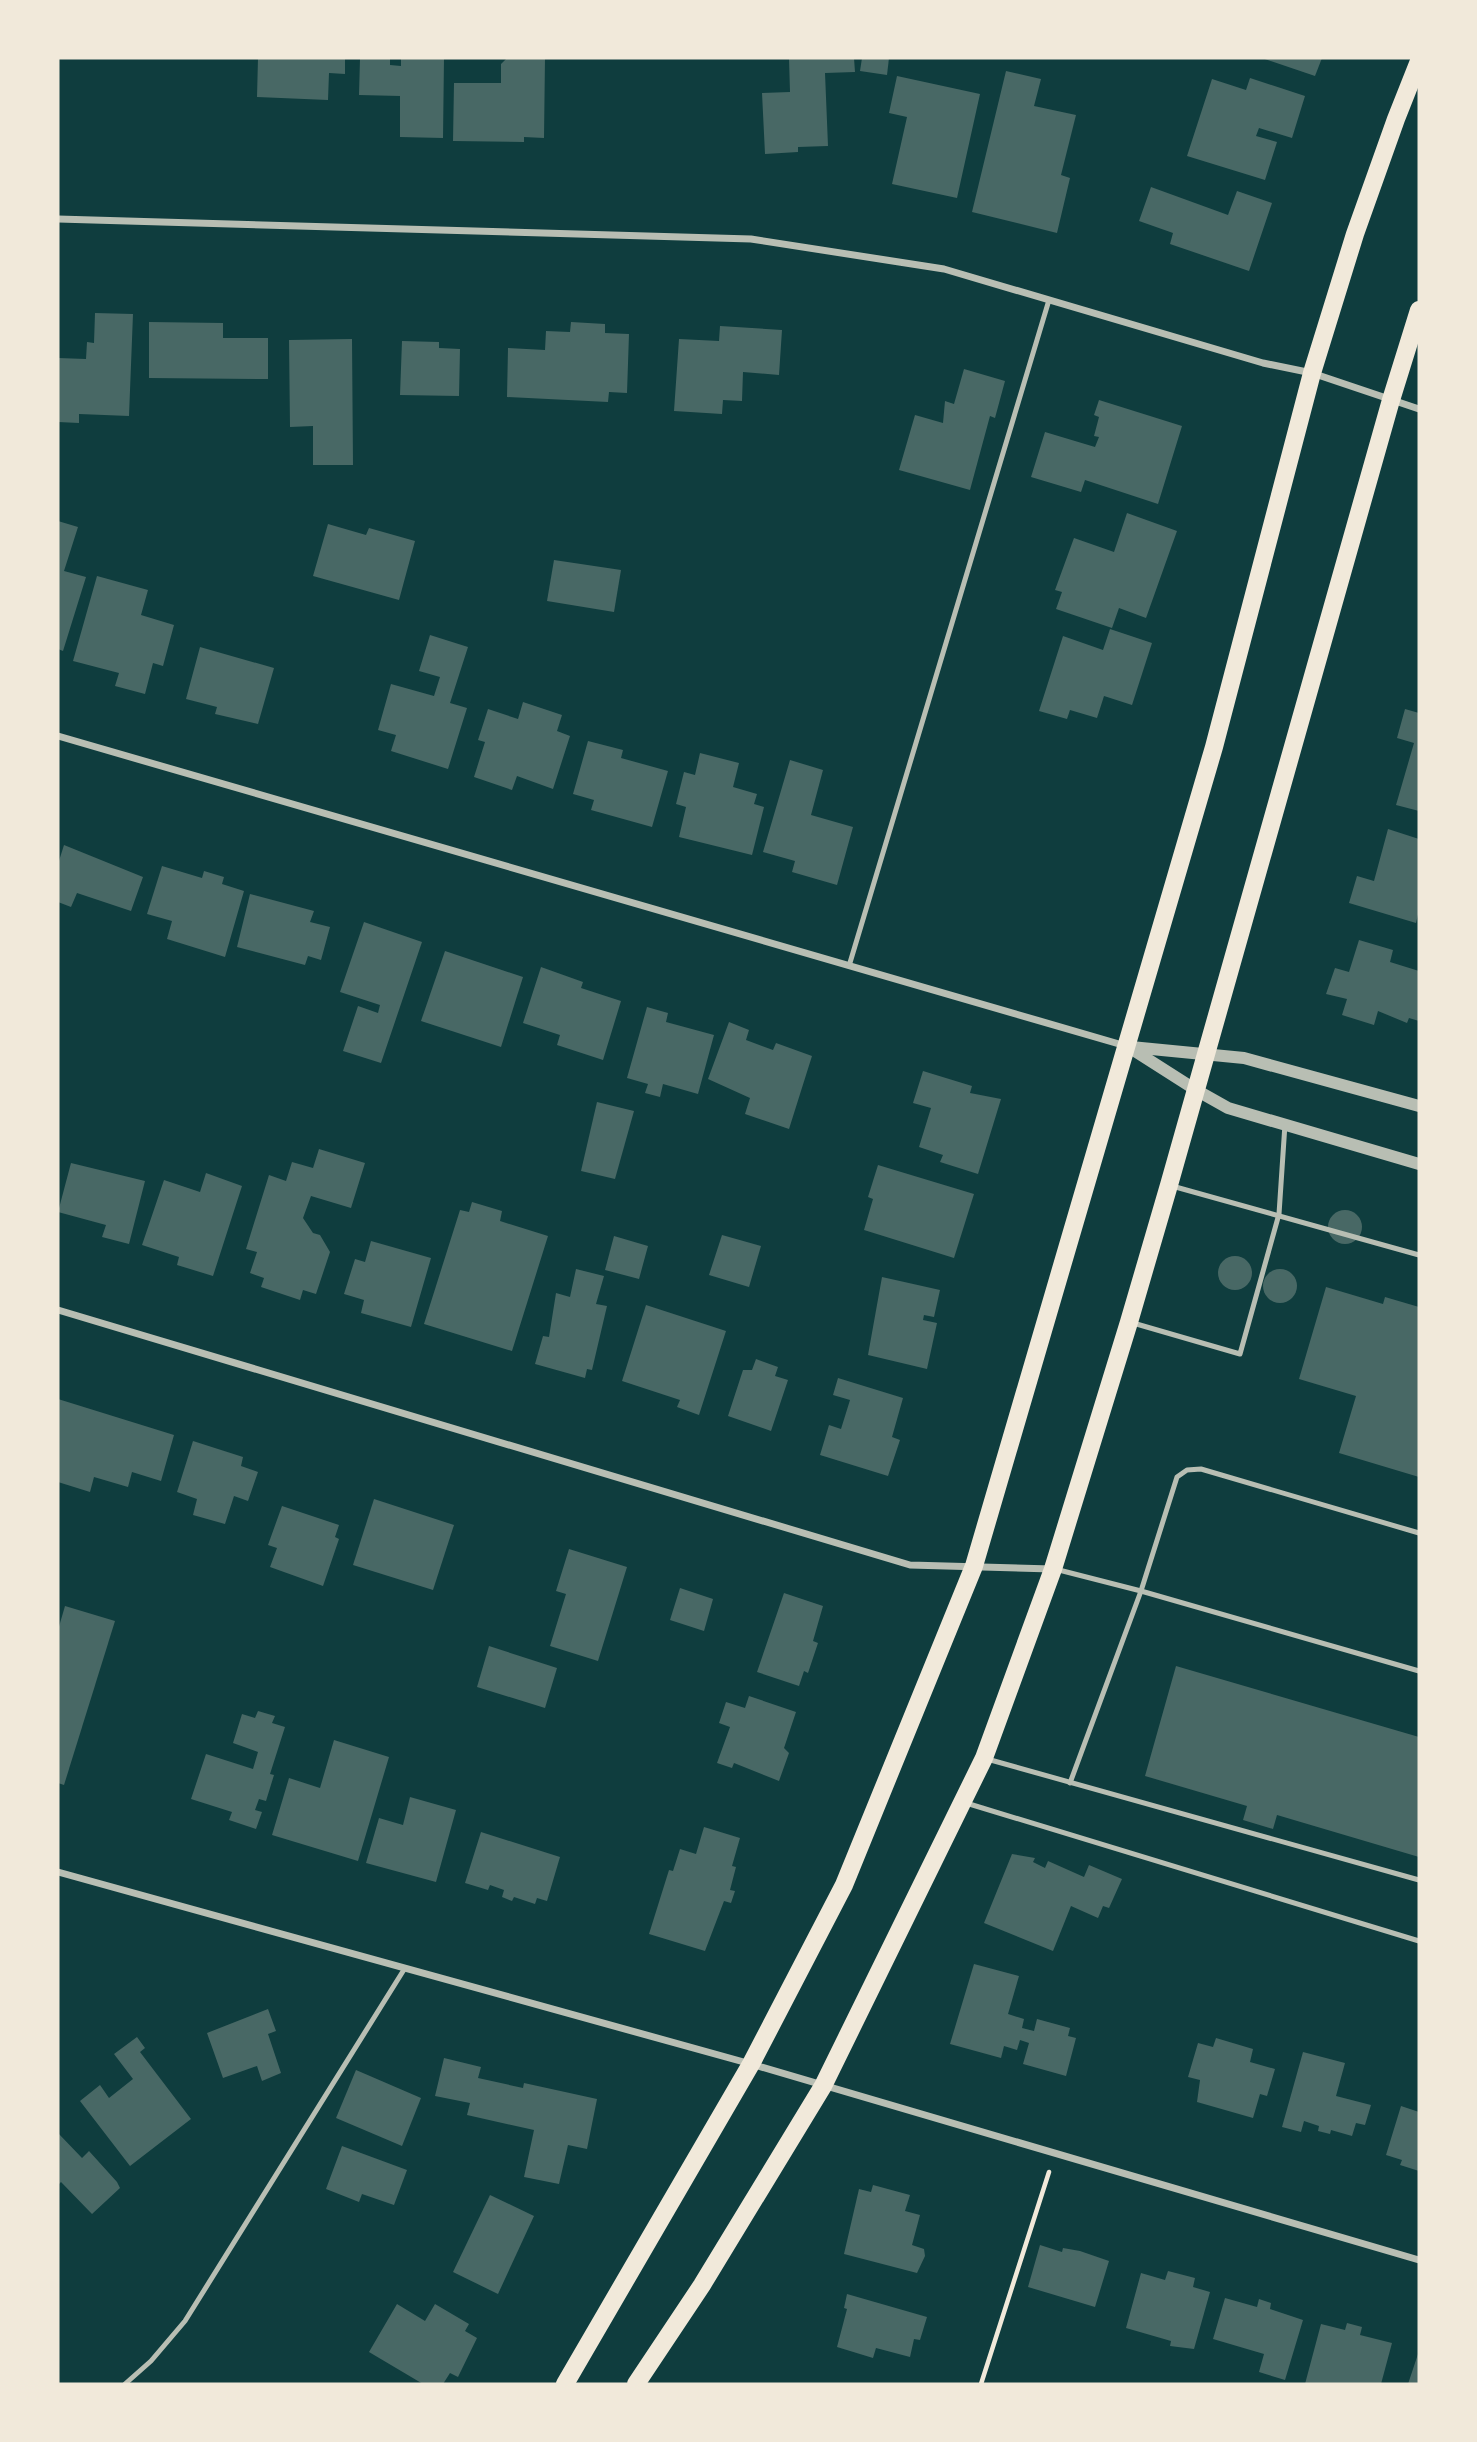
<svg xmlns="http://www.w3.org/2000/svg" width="1477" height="2442" font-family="Arial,sans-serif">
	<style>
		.building { fill: #486865 }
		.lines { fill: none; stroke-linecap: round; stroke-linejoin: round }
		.path { stroke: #f1e9da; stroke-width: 4.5 }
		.service { stroke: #b8beb3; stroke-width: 5 }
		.minor { stroke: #b8beb3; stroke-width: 7 }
		.tertiary { stroke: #b8beb3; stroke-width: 12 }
		.primary { stroke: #f1e9da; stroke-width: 18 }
	</style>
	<rect width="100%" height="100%" fill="#0f3d3e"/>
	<!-- building -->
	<g class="building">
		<path d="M258 58H345V74L329 73 328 100 257 97Z"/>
		<path d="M401 58H444L443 138 400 137V96L359 95 360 59H390V65L401 66Z"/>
		<path d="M507 58H545L544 138 524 137V142L453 141 454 83H501V64Z"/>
		<path d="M789 58H854L855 72 825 73 828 146 798 147V152L765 154 762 93 790 92Z"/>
		<path d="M862 58H889L887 75 860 71Z"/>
		<path d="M1262 58H1322L1315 76Z"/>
		<path d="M1006 71 1041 79 1034 106 1076 115 1061 175 1070 178 1057 233 972 212Z"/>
		<path d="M897 76 980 94 957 198 892 184 907 117 889 113Z"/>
		<path d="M1250 78 1305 96 1292 138 1259 128 1256 136 1277 142 1265 180 1187 156 1212 79 1246 90Z"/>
		<path d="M1151 187 1228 215 1237 191 1272 203 1249 271 1170 244 1173 233 1139 221Z"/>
		<path d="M95 313 133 314 129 416 79 414V423L58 422V358L86 359 87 342 94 343Z"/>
		<path d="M149 322 223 323V338H268V379L149 378Z"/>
		<path d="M571 322 605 324V333L629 334 627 393 609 392 608 402 507 397 508 348 545 350 546 331 570 332Z"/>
		<path d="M720 326 782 330 779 375 743 372 742 401 723 400 722 414 674 411 679 339 719 341Z"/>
		<path d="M352 339 353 465H313V426L290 427 289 340Z"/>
		<path d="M402 341 439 342V348L460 349 459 396 400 395Z"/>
		<path d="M964 369 1005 381 995 418 990 416 970 490 899 470 915 415 943 423 945 401 954 404Z"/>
		<path d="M1099 400 1182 426 1158 504 1085 480 1081 492 1031 477 1045 432 1095 447 1099 437 1094 436 1099 417 1094 415Z"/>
		<path d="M1127 513 1177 531 1146 618 1119 608 1112 628 1056 609 1062 592 1055 590 1074 538 1114 552Z"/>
		<path d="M58 521 78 527 64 571 86 577 63 651 58 649Z"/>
		<path d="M328 524 366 535 369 528 415 541 399 600 313 576Z"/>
		<path d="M554 560 621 570 614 612 547 601Z"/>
		<path d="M97 576 148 590 141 615 174 625 163 666 153 663 145 694 115 686 119 673 73 661Z"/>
		<path d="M1110 629 1152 643 1132 705 1104 696 1097 718 1070 710 1067 719 1039 711 1063 636 1103 650Z"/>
		<path d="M430 635 468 647 450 703 467 708 448 769 391 751 396 735 378 730 391 684 434 696 440 677 419 671Z"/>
		<path d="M200 647 274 668 258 724 215 714 217 707 186 699Z"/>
		<path d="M523 702 562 715 557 731 570 736 553 789 517 776 512 790 474 777 485 742 478 740 488 709 518 719Z"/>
		<path d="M1405 709 1419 713V811L1396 805 1414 743 1397 738Z"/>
		<path d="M588 741 623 750 621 758 668 771 652 827 591 810 594 800 573 794Z"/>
		<path d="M700 753 739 763 733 787 757 794 754 804 764 807 752 855 679 837 686 807 676 804 684 772 695 775Z"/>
		<path d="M790 760 823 770 811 815 853 827 837 885 792 872 795 861 763 852Z"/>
		<path d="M1388 829 1419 839V910L1416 923 1349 903 1357 876 1374 881Z"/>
		<path d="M64 845 143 877 131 911 77 893 71 907 58 902V864Z"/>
		<path d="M162 866 202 878 204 871 224 877 222 884 244 891 225 957 167 939 172 921 147 914Z"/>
		<path d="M250 894 314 911 310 922 330 927 321 960 308 956 305 965 237 947Z"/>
		<path d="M364 922 422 942 381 1063 343 1051 358 1006 378 1013 380 1005 340 992Z"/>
		<path d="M1359 940 1393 950 1390 962 1419 971V1021L1409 1018 1407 1023 1378 1011 1374 1025 1342 1015 1347 999 1326 994 1335 968 1349 972Z"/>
		<path d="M445 951 523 977 501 1047 421 1021Z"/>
		<path d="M541 967 583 982 581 988 621 1001 603 1060 557 1045 560 1035 523 1023Z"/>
		<path d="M647 1007 668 1013 666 1022 714 1035 698 1094 663 1084 660 1097 645 1093 648 1084 627 1078Z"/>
		<path d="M729 1022 749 1030 746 1040 773 1050 776 1043 812 1056 789 1129 745 1114 750 1098 708 1079Z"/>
		<path d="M923 1071 972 1086 970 1093 1001 1099 978 1174 940 1162 943 1155 919 1147 931 1108 913 1103Z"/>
		<path d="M597 1102 634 1111 615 1179 581 1171Z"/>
		<path d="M319 1149 365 1163 351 1208 311 1196 303 1218 313 1233 320 1235 330 1252 316 1294 303 1290 300 1300 261 1287 264 1278 250 1273 257 1252 246 1249 269 1175 286 1181 292 1162 313 1168Z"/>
		<path d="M71 1163 145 1181 129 1244 102 1237 106 1225 58 1212Z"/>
		<path d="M878 1165 974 1194 954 1258 864 1230 873 1199 868 1197Z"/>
		<path d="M206 1173 242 1186 213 1276 177 1265 179 1257 142 1245 164 1180 200 1192Z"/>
		<path d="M472 1202 502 1211 500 1221 548 1236 512 1351 424 1324 460 1210 469 1212Z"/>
		<circle cx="1345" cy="1227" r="17"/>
		<path d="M722 1235 761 1246 749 1287 709 1275Z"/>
		<path d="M614 1236 648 1246 639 1279 605 1270Z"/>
		<path d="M371 1241 431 1258 411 1327 361 1313 364 1300 344 1294 355 1259 365 1262Z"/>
		<circle cx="1235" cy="1273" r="17"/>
		<circle cx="1280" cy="1286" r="17"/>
		<path d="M576 1269 604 1276 596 1304 607 1306 592 1370 587 1369 585 1378 535 1364 543 1336 549 1337 556 1293 570 1297Z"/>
		<path d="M882 1277 940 1290 934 1317 924 1315 923 1320 937 1323 927 1369 868 1355Z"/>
		<path d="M1326 1287 1383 1304 1385 1297 1419 1307V1477L1339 1453 1356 1396 1299 1379Z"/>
		<path d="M646 1305 726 1331 699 1415 677 1407 680 1400 622 1381Z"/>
		<path d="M756 1359 778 1367 775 1376 788 1380 771 1431 728 1416 743 1370H752Z"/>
		<path d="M838 1378 903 1398 892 1437 900 1440 888 1476 820 1455 829 1425 841 1429 850 1400 833 1395Z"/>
		<path d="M58 1399 174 1435 161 1481 132 1472 128 1487 94 1477 90 1492 58 1482Z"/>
		<path d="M193 1441 243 1457 241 1466 258 1472 248 1501 234 1496 225 1524 193 1515 197 1499 177 1492Z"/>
		<path d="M374 1499 454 1525 433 1590 353 1565Z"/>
		<path d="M282 1506 339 1525 335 1537 339 1539 323 1586 270 1567 277 1548 268 1545Z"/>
		<path d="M569 1549 627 1567 598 1661 550 1646 566 1594 556 1591Z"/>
		<path d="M680 1588 713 1599 704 1631 670 1620Z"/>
		<path d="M784 1593 823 1606 813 1641 818 1643 808 1673 804 1671 799 1686 757 1672Z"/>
		<path d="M65 1606 115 1621 64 1785 58 1783V1630Z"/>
		<path d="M489 1646 557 1668 545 1708 477 1687Z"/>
		<path d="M1176 1666 1419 1737V1857L1277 1815 1273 1829 1243 1820 1247 1806 1145 1776Z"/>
		<path d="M749 1696 796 1712 784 1748 789 1753 779 1781 734 1763 732 1768 717 1763 730 1727 719 1723 726 1702 745 1708Z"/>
		<path d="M258 1711 275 1716 272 1723 285 1727 270 1774 274 1775 266 1801 259 1799 255 1810 262 1812 256 1829 229 1820 232 1812 191 1799 206 1754 253 1769 258 1752 233 1743 242 1714 255 1718Z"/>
		<path d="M334 1740 389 1757 358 1861 272 1835 289 1778 320 1788Z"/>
		<path d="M410 1797 456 1810 436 1882 366 1863 379 1818 403 1825Z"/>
		<path d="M704 1827 740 1838 732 1866 736 1867 730 1890 735 1891 731 1903 724 1901 705 1951 649 1934 669 1870 673 1871 680 1849 696 1854Z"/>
		<path d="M481 1832 560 1857 547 1901 537 1898 535 1904 514 1897 512 1901 502 1897 504 1890 490 1885 488 1890 465 1883Z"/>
		<path d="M1012 1854 1035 1858 1033 1862 1045 1868 1048 1861 1084 1877 1089 1865 1122 1879 1109 1908 1103 1906 1098 1918 1071 1906 1053 1951 984 1923Z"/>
		<path d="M974 1964 1019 1976 1008 2014 1024 2019 1022 2028 1034 2031 1037 2019 1070 2028 1068 2036 1076 2038 1066 2076 1023 2064 1029 2043 1020 2040 1017 2050 1004 2046 1001 2058 950 2044Z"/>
		<path d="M268 2009 276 2031 268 2034 281 2073 262 2081 257 2066 223 2078 207 2033Z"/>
		<path d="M137 2037 145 2048 140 2052 191 2119 130 2166 80 2101 100 2085 109 2098 133 2079 114 2054Z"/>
		<path d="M1216 2038 1253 2049 1250 2062 1275 2069 1267 2096 1260 2094 1253 2118 1197 2102 1200 2080 1188 2077 1198 2043 1213 2047Z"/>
		<path d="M1303 2052 1345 2063 1336 2096 1371 2105 1365 2125 1356 2123 1352 2136 1331 2130 1330 2134 1318 2131 1319 2126 1304 2121 1301 2132 1282 2127Z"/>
		<path d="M444 2058 481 2067 478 2078 523 2088 524 2083 597 2099 587 2149 568 2145 559 2184 524 2177 534 2130 467 2115 470 2103 435 2096Z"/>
		<path d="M356 2070 421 2098 402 2146 336 2118Z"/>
		<path d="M1401 2106 1419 2112V2171L1400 2165 1402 2160 1386 2155Z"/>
		<path d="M58 2133 82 2158 89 2151 117 2182 120 2188 92 2214 61 2182 58 2185Z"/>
		<path d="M342 2146 407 2170 394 2205 362 2194 359 2202 326 2189Z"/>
		<path d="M873 2185 910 2195 905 2211 920 2215 912 2245 924 2249 925 2256 917 2273 844 2254 859 2189 871 2192Z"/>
		<path d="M490 2195 534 2216 498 2294 453 2272Z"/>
		<path d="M1040 2245 1062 2252 1063 2248 1080 2251 1109 2261 1095 2307 1028 2287Z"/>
		<path d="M1168 2271 1195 2278 1193 2287 1210 2292 1194 2349 1170 2346 1171 2341 1126 2328 1141 2273 1165 2280Z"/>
		<path d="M847 2294 927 2317 920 2340 914 2339 910 2357 876 2348 873 2358 837 2347 847 2309 844 2308Z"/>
		<path d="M1225 2298 1257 2307 1259 2299 1271 2303 1270 2309 1303 2320 1285 2380 1259 2372 1264 2354 1213 2339Z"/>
		<path d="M397 2304 425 2321 435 2304 469 2324 465 2331 477 2338 458 2377 450 2373 443 2384H423L369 2352Z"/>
		<path d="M1347 2323 1362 2327 1360 2335 1392 2343 1381 2384H1305L1321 2324 1345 2330Z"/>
		<path d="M1419 2351V2384H1408Z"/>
	</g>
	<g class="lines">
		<!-- path -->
		<path class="path" d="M981 2384 1049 2172"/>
		<!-- service -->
		<g class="service">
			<path d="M849 966 1049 300"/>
			<path d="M1172 1186 1419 1255"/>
			<path d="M1133 1323 1240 1354 1279 1214 1285 1124"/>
			<path d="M1055 1569 1141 1591 1419 1671"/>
			<path d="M987 1759 1419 1880"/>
			<path d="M1070 1783 1141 1591 1177 1477 1187 1470 1201 1469 1419 1533"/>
			<path d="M966 1803 1419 1941"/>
			<path d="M125 2384 151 2361 185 2321 405 1968"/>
		</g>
		<!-- minor -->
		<g class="minor">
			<path d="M58 219 751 239 944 269 1263 363 1312 373 1419 409"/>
			<path d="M58 736 1126 1046"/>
			<path d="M58 1310 910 1565 1052 1569"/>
			<path d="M58 1872 751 2064 1419 2260"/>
		</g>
		<!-- tertiary -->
		<g class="tertiary">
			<path d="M1127 1046 1196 1090 1228 1108 1419 1164"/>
			<path d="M1131 1047 1244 1058 1419 1106"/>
		</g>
		<!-- primary -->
		<g class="primary">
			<path d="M565 2384 751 2064 844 1885 974 1566 1214 747 1312 373 1355 234 1396 119 1419 61"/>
			<path d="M636 2384 702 2285 823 2086 984 1758 1053 1569 1129 1322 1169 1185 1391 400 1419 310"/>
		</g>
	</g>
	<!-- border -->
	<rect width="1477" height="2442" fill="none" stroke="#f1e9da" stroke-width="119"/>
</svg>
